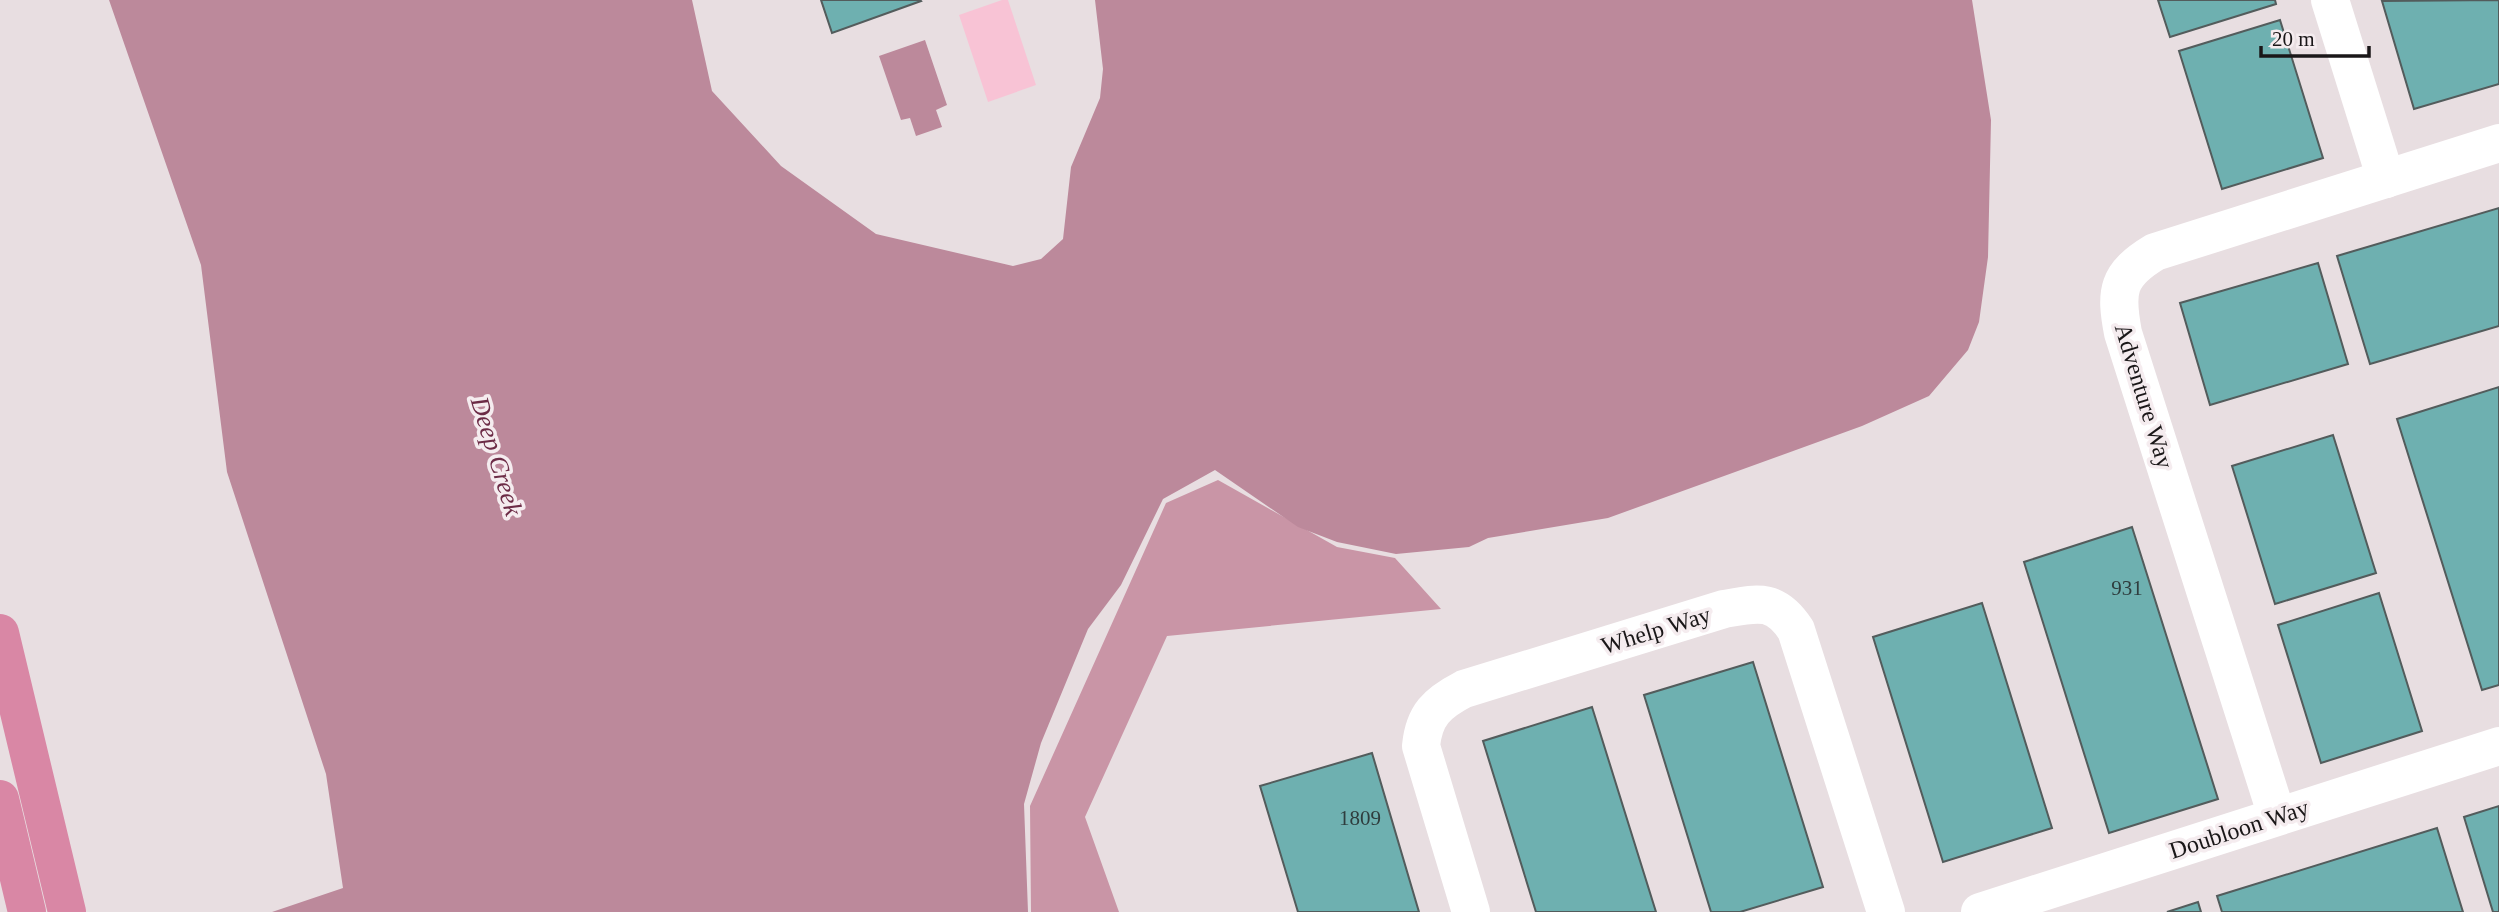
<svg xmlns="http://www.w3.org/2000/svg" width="2499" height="912" font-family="Georgia,serif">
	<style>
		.green { fill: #f8c3d5 }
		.forest { fill: #c995a6 }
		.water { fill: #bc899b }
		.building { fill: #6eb0b0; stroke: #535c5c; stroke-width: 2 }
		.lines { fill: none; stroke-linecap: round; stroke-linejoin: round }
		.minor { stroke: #fff; stroke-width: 38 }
		.highway { stroke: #d987a5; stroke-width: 38 }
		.labels { text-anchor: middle; stroke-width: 7; stroke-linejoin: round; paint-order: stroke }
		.number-label { font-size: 21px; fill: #2f3d3e }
		.street-label { font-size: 24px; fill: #1a1718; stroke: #f5ecef }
		.water-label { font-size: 26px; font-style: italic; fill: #6c2b46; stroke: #f5ecef }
	</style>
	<rect width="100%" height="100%" fill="#e8dee1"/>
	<!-- green -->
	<path class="green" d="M1002 0H1008L1036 85 988 102 959 15Z"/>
	<!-- forest -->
	<path class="forest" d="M1218 480 1337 547 1395 558 1441 609 1167 636 1085 817 1119 912H1031L1030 806 1166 503Z"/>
	<!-- water -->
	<g class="water">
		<path d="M109 0H692L712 91 781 166 876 234 1013 266 1041 259 1063 239 1071 167 1100 98 1103 69 1095 0H1972L1991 120 1988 257 1979 322 1968 350 1929 396 1862 426 1608 518 1488 538 1469 547 1396 554 1337 542 1298 527 1215 470 1163 499 1121 585 1088 629 1041 743 1024 804 1028 912H272L343 888 326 774 227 472 201 265Z"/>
		<path d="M925 40 947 105 936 110 942 127 916 136 910 118 901 120 879 56Z"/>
	</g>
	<!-- building -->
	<g class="building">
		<path d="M821 0H920L921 1 832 33Z"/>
		<path d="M2158 0H2275L2276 4 2170 37Z"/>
		<path d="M2499 0V84L2414 109 2382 1Z"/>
		<path d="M2280 20 2323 158 2222 189 2179 51Z"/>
		<path d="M2499 208V326L2370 364 2337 256Z"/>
		<path d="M2318 263 2348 364 2210 405 2180 303Z"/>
		<path d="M2499 387V685L2482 690 2397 419Z"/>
		<path d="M2333 435 2376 573 2275 604 2232 466Z"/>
		<path d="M2132 527 2218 799 2109 833 2024 562Z"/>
		<path d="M2379 593 2422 731 2321 763 2278 625Z"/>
		<path d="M1982 603 2052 828 1943 862 1873 637Z"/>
		<path d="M1753 662 1823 887 1740 912H1711L1644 695Z"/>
		<path d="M1592 707 1656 912H1536L1483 741Z"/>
		<path d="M1372 753 1419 912H1298L1260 786Z"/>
		<path d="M2499 806V912H2493L2464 817Z"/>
		<path d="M2437 828 2463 912H2222L2217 896Z"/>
		<path d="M2198 902 2201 912H2167Z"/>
	</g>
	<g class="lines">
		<!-- minor -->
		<g class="minor">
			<path d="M2330 0 2386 179"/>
			<path d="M2277 816 2123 333C2115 291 2117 275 2155 252L2499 143"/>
			<path d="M1471 912 1421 746C1424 715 1437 703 1464 689L1724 609C1758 603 1775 598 1796 630L1886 912"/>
			<path d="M1980 912 2499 746"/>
		</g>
		<!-- highway -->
		<g class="highway">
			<path d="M0 633 67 912"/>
			<path d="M0 799 27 912"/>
		</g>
	</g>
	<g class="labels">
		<!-- number labels -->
		<g class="number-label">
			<text x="2127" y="595">931</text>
			<text x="1360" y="825">1809</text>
		</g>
		<!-- street labels -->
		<g class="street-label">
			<text transform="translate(2144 396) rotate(73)" y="8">Adventure Way</text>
			<text transform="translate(1656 630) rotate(-17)" y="8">Whelp Way</text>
			<text transform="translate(2239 829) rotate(-18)" y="8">Doubloon Way</text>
		</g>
		<!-- water labels -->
		<g class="water-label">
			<text transform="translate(497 456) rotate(73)" y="9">Deep Creek</text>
		</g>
	</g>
	<!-- scale -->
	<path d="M2261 46v10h108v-10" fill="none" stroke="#1a1718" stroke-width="3.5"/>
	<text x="2272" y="46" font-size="21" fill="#1a1718" stroke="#f5ecef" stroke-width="5" paint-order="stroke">20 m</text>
</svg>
